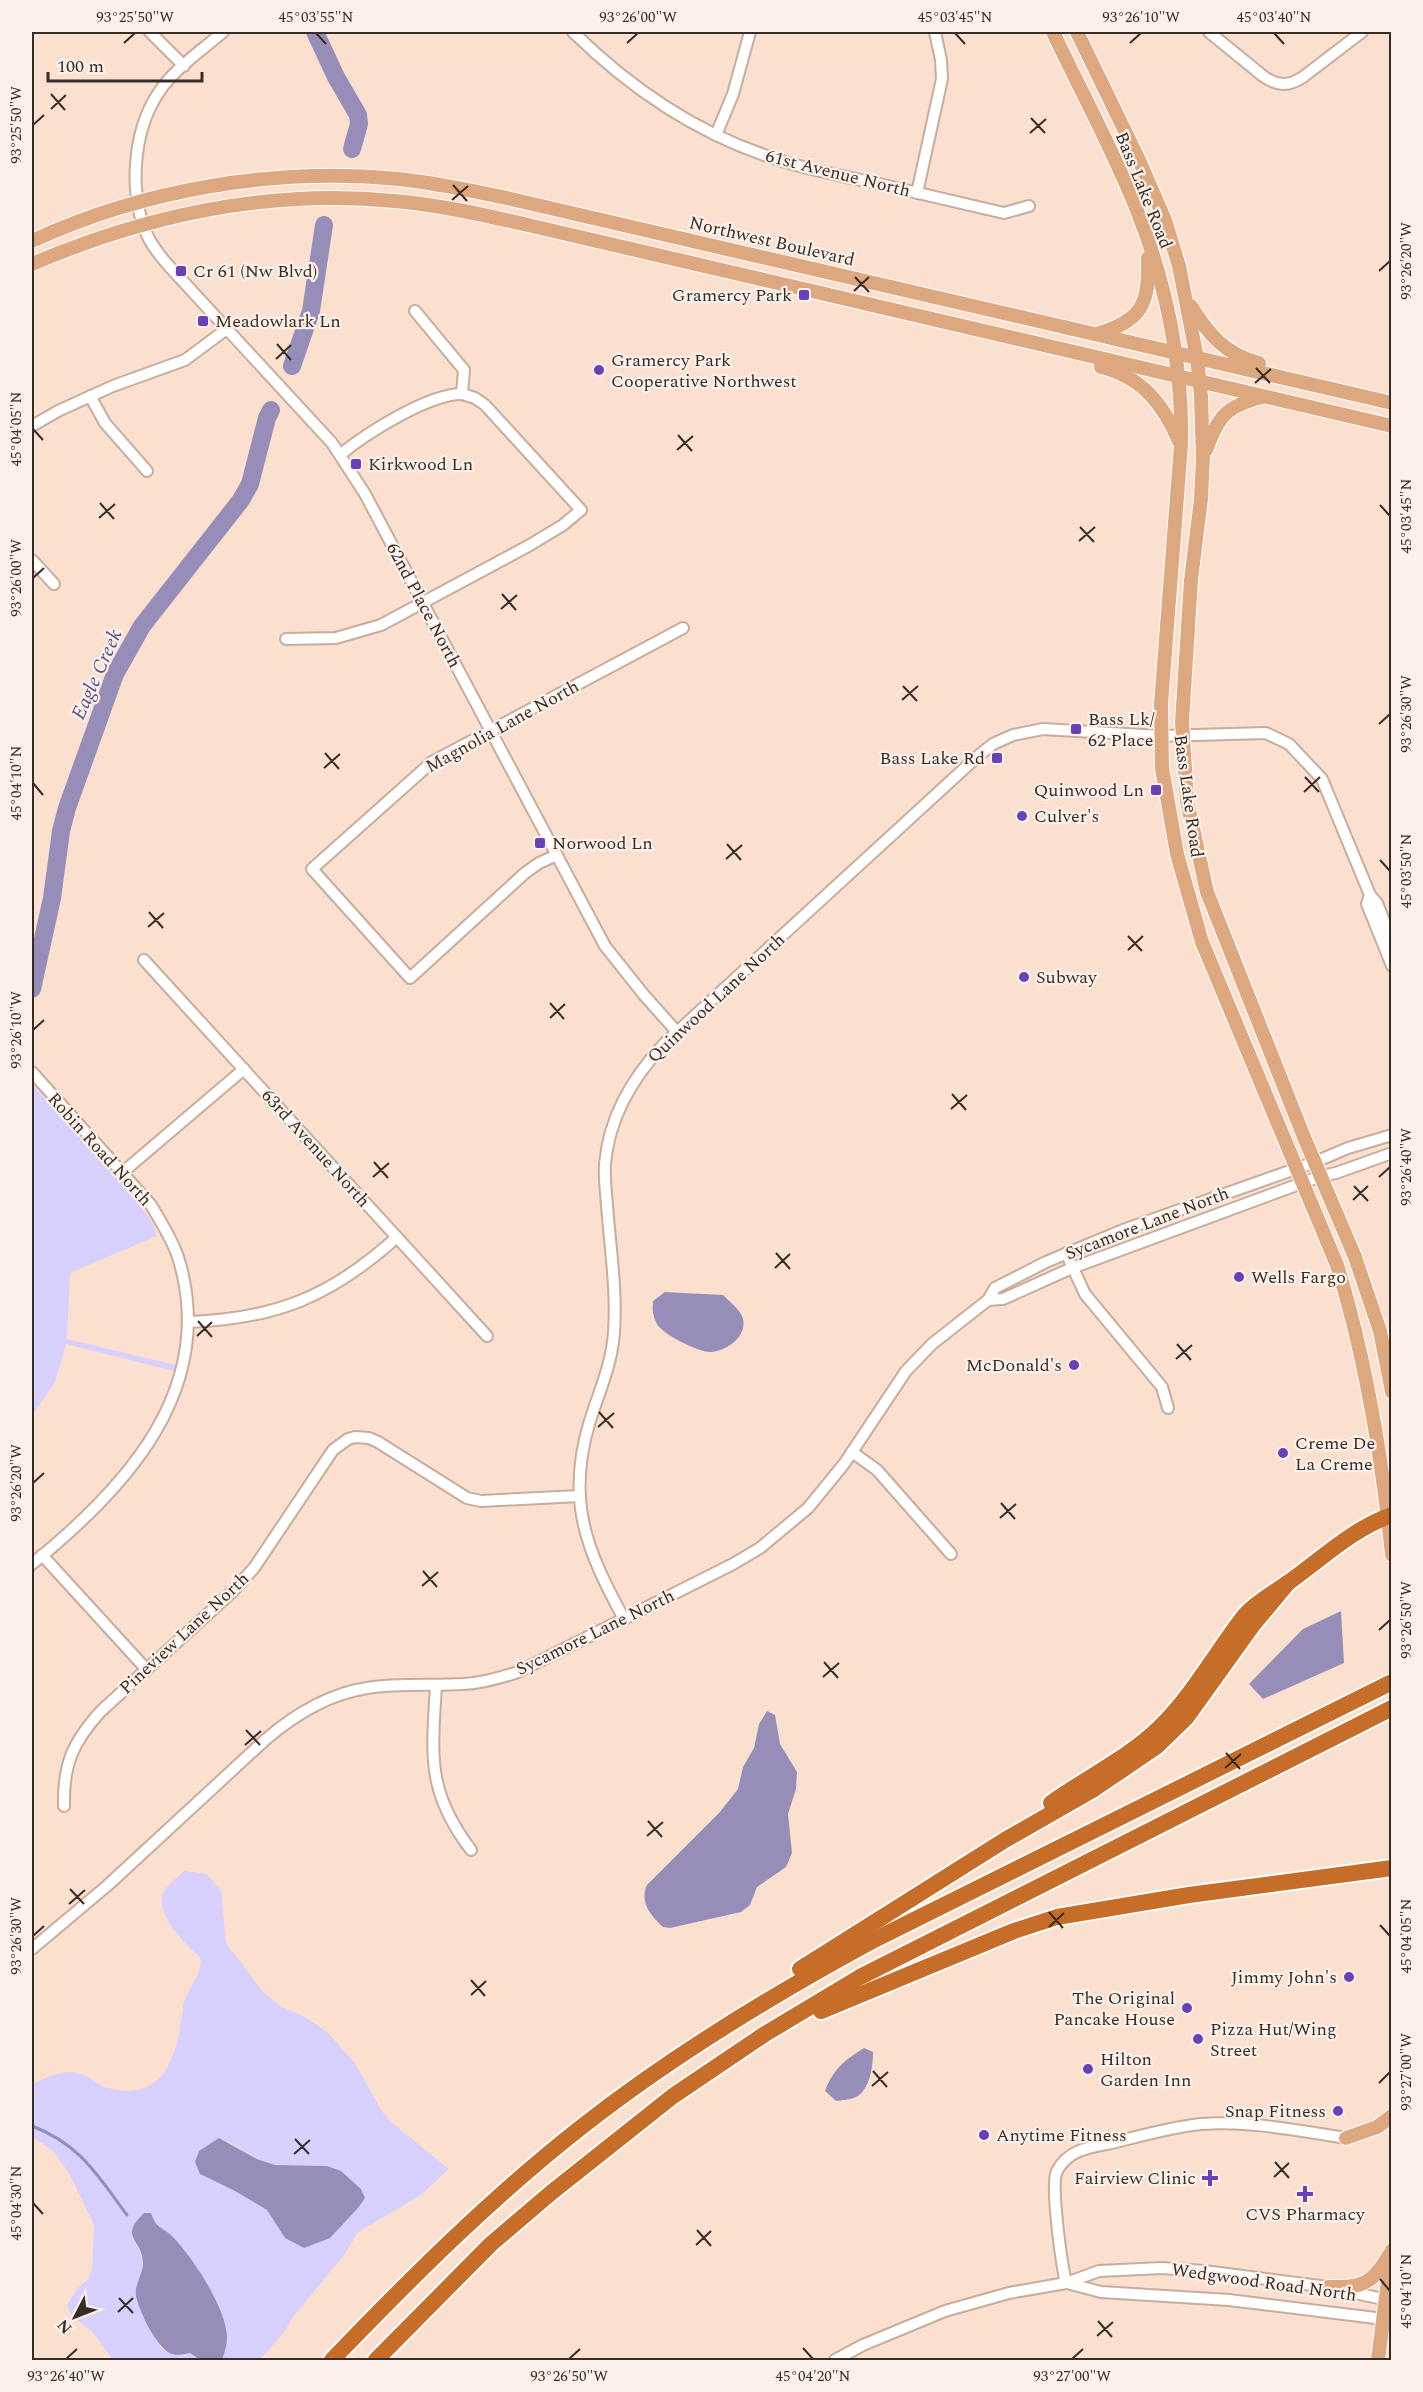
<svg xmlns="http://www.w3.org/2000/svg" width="1423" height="2392" font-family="Spectral,serif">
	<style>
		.green { fill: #d8d0fe; fill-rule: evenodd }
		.water { fill: #968eb9 }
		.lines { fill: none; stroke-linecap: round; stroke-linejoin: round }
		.stream { stroke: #968eb9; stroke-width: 3 }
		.river { stroke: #968eb9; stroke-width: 18 }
		.minor-casing { stroke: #c7ad9d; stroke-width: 14 }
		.major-casing { stroke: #fff; stroke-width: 16 }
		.highway-casing { stroke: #fff; stroke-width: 20 }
		.minor { stroke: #fff; stroke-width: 10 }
		.major { stroke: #dda87f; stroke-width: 14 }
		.highway { stroke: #c66e29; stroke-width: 16 }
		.ticks { fill: none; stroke: #372d26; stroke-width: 2 }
		.poi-dot { fill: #6841b9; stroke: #fcf1ea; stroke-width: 2 }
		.labels { text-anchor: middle; stroke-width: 4.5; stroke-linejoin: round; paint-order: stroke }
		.street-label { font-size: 18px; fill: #372d26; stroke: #fcf1ea }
		.poi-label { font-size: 18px; fill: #372d26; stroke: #fcf1ea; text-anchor: start }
		.water-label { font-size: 20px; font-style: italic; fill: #5a4c86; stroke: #fcf1ea }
		.neatline { fill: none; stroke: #372d26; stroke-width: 2 }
		.ticks-label { font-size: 15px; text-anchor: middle; fill: #372d26 }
	</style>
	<rect width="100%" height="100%" fill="#fce0cf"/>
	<!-- green -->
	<g class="green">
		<path d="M32 1084 134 1197 153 1223 157 1236 70 1273 67 1339 176 1365 174 1371 66 1344 55 1382 32 1416Z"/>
		<path d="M184 1871 207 1874 221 1890 226 1943 264 1993 280 2006 303 2016 319 2026 330 2035 355 2063 381 2110 390 2121 449 2169 421 2195 358 2232 345 2254 294 2316 285 2331 260 2360H222L227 2338 218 2303 193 2262 171 2235 156 2225 132 2238C149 2260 142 2269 135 2295L161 2348 174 2355 190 2353 200 2360H113L93 2333 71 2315 67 2305 78 2288 87 2280 92 2270 94 2225 69 2173 52 2150 32 2137V2085C46 2076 68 2068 84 2075 93 2079 99 2086 109 2088 166 2104 178 2051 183 2008 185 1989 204 1975 200 1957 185 1945 152 1911 164 1891 168 1884 178 1877 184 1871ZM227 2141 258 2159 275 2165 327 2166 341 2171 361 2189 358 2208 343 2224 285 2238 267 2210 219 2182Z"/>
	</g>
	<!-- water -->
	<g class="water">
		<path d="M665 1292 723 1295C729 1301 738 1308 742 1316 750 1335 726 1352 710 1352 698 1352 662 1334 657 1324 653 1317 652 1309 653 1301Z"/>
		<path d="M1341 1611 1344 1663 1263 1699 1249 1684 1303 1629Z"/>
		<path d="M767 1711 775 1715 780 1744 797 1772 796 1789 788 1814 792 1853 786 1867 757 1887 750 1905 741 1912 670 1928 663 1927C651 1916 639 1902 647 1885L719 1813 738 1789 743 1767 754 1748 759 1724Z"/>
		<path d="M864 2048 873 2052C873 2066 870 2090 856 2097 850 2100 842 2100 836 2101L825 2091C833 2069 845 2060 864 2048Z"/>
		<path d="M219 2138 257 2159 275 2165 327 2166 341 2171 361 2189 365 2198 358 2208 330 2238 304 2248 285 2238 267 2210 235 2191 200 2174 195 2162 199 2151Z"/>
		<path d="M144 2213H151C157 2230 160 2225 172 2236 192 2256 227 2309 227 2338 227 2345 224 2354 222 2360H200L190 2353C184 2354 177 2356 172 2354 157 2349 139 2311 136 2296 134 2287 142 2275 143 2265 144 2238 117 2239 144 2213Z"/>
	</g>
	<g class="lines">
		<!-- stream -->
		<path class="stream" d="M32 2126C80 2144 98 2176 127 2215"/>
		<!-- river -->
		<g class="river">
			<path d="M315 32 336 77 358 115 359 124 352 149"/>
			<path d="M292 366 311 311 324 225"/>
			<path d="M32 989 52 898 61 831 67 808 115 674 142 626 241 500 250 484 267 418 271 410"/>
		</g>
		<!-- minor casing -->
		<g class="minor-casing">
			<g id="minor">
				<path d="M150 32 184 66"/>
				<path d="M223 32C202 50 174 69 159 92 132 132 128 196 149 239 154 248 161 257 168 265L332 443 365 494 605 946 644 995 677 1032"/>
				<path d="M573 32C627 85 692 130 764 155 800 168 838 175 875 183 918 193 961 203 1004 213L1029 206"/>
				<path d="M1209 32 1263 76C1277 86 1288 87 1303 77L1362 32"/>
				<path d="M716 135 733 94 750 32"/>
				<path d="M917 193 942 79 941 60 935 32"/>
				<path d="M90 396 105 423 147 471"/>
				<path d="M32 426 58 411 113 386 185 360 228 328"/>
				<path d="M341 454C367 433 428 394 462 394"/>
				<path d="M32 560 54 584"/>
				<path d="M286 639 336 638 381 625 530 545 563 525 581 510 485 405 475 398 462 394 464 370 415 311"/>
				<path d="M557 855 539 863 525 873 410 978 312 869 432 762 683 628"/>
				<path d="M1370 895 1367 904 1392 966"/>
				<path d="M144 960 487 1336"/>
				<path d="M32 1072 151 1205C161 1222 172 1239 178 1257 219 1388 126 1488 32 1564"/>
				<path d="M123 1172 244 1069"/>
				<path d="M1066 1253 1085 1294 1162 1387 1168 1408"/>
				<path d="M988 1300 1003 1299 1072 1268 1321 1176 1336 1173 1392 1153"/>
				<path d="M189 1322C276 1319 332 1296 397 1237"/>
				<path d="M852 1452 877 1470 951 1554"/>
				<path d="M42 1555 147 1670"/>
				<path d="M624 1619C587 1551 566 1502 589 1424 598 1394 612 1365 614 1332 617 1290 610 1247 607 1205 606 1192 604 1178 605 1164 609 1117 633 1077 664 1044L978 756 993 744 1013 735 1043 729 1161 736 1266 733 1289 744 1322 779 1370 895 1377 903 1392 941"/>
				<path d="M436 1685C432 1755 426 1791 471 1850"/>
				<path d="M64 1806C63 1764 73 1742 101 1711L232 1592 254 1568 333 1450 348 1439 355 1437 369 1438 378 1442 467 1498 481 1501 579 1496"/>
				<path d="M32 1949 108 1885 265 1740C294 1715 328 1694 367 1688 399 1683 431 1686 464 1684 482 1683 500 1678 518 1672L733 1564 760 1548 808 1508 844 1464 906 1371 932 1344 988 1300 995 1288 1046 1262 1123 1230 1315 1162 1348 1148 1392 1135"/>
				<path d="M1066 2283C1062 2266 1050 2184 1057 2171 1069 2148 1093 2147 1116 2142 1144 2135 1172 2127 1201 2124 1247 2120 1300 2131 1346 2138"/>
				<path d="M1067 2283 1101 2292 1229 2300 1392 2320"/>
				<path d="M835 2360 863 2345 945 2311 1009 2293 1066 2283 1099 2271 1162 2268 1204 2271 1328 2287 1392 2301"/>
			</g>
		</g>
		<!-- major casing -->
		<g class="major-casing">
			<g id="major">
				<path d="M1053 32C1081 92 1114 151 1138 213 1167 286 1183 367 1181 445L1161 704 1162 768 1177 854 1202 942 1337 1265C1366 1359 1382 1457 1392 1555"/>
				<path d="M1077 32 1139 160 1165 220 1179 266 1197 358 1201 396 1203 458 1201 499 1191 580 1182 722 1187 801 1207 892 1304 1137 1355 1257 1380 1331 1392 1392"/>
				<path d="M32 241C144 189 276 167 399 179 437 183 474 191 511 199L1392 403"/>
				<path d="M32 264C147 215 269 189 394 201 440 205 484 215 528 225L1392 426"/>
				<path d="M1191 306C1208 334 1226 355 1259 363"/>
				<path d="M1097 334C1143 320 1149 304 1148 258"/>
				<path d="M1101 367C1142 377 1163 404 1179 441"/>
				<path d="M1206 450C1218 417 1226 406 1262 397"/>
				<path d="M1346 2138 1377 2127 1392 2116"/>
				<path d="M1328 2287C1362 2287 1371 2286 1389 2255"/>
				<path d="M1378 2360 1392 2250"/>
			</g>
		</g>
		<!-- highway casing -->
		<g class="highway-casing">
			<g id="highway">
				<path d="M1051 1803C1086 1778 1128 1758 1159 1728 1194 1694 1216 1652 1245 1615 1257 1601 1274 1593 1289 1582 1320 1560 1355 1527 1392 1515"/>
				<path d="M800 1969 1005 1840 1094 1789 1156 1747 1186 1718 1252 1626 1287 1584"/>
				<path d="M821 2011 1014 1931 1057 1917 1189 1895 1392 1868"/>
				<path d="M332 2360C412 2277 493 2196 584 2125 676 2053 774 1994 876 1939L1392 1682"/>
				<path d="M376 2360 491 2244 552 2192 673 2096 765 2034 860 1977 1392 1708"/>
			</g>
		</g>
		<!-- minor -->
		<use href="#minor" class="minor"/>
		<!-- major -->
		<use href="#major" class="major"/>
		<!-- highway -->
		<use href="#highway" class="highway"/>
	</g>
	<!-- ticks -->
	<path class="ticks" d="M316 33 326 44M955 33 965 44M1274 33 1284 44M124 43 135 33M627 43 638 33M1130 43 1141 33M51 94 65 110M51 109 66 95M1031 118 1045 133M33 125 44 115M1030 133 1046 119M453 185 467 201M452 200 468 186M1379 271 1390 261M855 277 869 292M854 291 869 277M277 344 291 360M276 359 291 345M1256 368 1270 383M1255 383 1271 369M33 429 43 440M678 435 692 451M677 450 693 436M100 503 114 519M1380 505 1390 516M99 518 115 504M1080 527 1094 542M1079 541 1095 527M33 578 44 568M502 594 516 610M501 609 517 595M903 686 917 701M902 700 918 686M1379 724 1390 714M325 753 339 769M324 768 340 754M1305 777 1319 792M33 783 43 795M1304 792 1320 777M727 844 741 860M726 859 742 845M1380 860 1390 871M149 912 163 928M148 927 164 913M1128 936 1142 951M1128 950 1143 936M550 1003 564 1019M550 1018 565 1004M33 1030 44 1020M952 1094 966 1110M951 1109 967 1095M374 1162 388 1178M373 1177 389 1163M1379 1177 1390 1167M1354 1186 1368 1201M1353 1200 1368 1186M776 1253 790 1269M775 1268 790 1254M198 1321 212 1337M197 1336 212 1322M1177 1344 1191 1360M1176 1359 1192 1345M599 1412 613 1428M598 1427 614 1413M33 1483 44 1473M1001 1503 1015 1519M1000 1518 1016 1504M423 1571 437 1587M422 1586 438 1572M1379 1630 1390 1620M824 1662 838 1678M823 1677 839 1663M246 1730 260 1745M245 1745 261 1731M1226 1753 1240 1769M1225 1768 1241 1754M648 1821 662 1837M647 1836 663 1822M70 1889 84 1904M69 1904 85 1890M1049 1912 1063 1928M1380 1925 1390 1936M1049 1927 1064 1913M33 1936 44 1926M471 1980 485 1996M471 1995 486 1981M873 2071 887 2087M1379 2083 1390 2072M872 2086 888 2072M295 2139 309 2154M294 2154 310 2140M1275 2162 1289 2178M1274 2177 1289 2163M33 2203 43 2214M697 2230 711 2246M696 2245 711 2231M1380 2279 1390 2291M119 2298 133 2313M118 2312 133 2298M1098 2321 1112 2337M1097 2336 1113 2322M803 2348 813 2359M66 2359 77 2349M569 2359 580 2349M1072 2359 1083 2349"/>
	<!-- markers -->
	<g class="poi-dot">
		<rect x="175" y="265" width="12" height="12" rx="3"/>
		<rect x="798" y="289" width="12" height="12" rx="3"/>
		<rect x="197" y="315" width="12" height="12" rx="3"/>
		<circle cx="599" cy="370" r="6"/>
		<rect x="350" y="458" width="12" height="12" rx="3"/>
		<rect x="1070" y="723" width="12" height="12" rx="3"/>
		<rect x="991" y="752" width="12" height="12" rx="3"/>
		<rect x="1150" y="784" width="12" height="12" rx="3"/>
		<circle cx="1022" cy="816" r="6"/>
		<rect x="534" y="837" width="12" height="12" rx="3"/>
		<circle cx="1024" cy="977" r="6"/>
		<circle cx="1239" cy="1277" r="6"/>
		<circle cx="1074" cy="1365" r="6"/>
		<circle cx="1283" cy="1453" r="6"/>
		<circle cx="1349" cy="1977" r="6"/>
		<circle cx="1187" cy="2008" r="6"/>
		<circle cx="1198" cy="2039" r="6"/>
		<circle cx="1088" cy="2069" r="6"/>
		<circle cx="1338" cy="2111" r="6"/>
		<circle cx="984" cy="2135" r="6"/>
		<path d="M1207 2169h6v6h6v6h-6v6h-6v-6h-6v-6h6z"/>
		<path d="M1302 2185h6v6h6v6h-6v6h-6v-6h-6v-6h6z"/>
	</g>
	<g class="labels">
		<!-- street labels -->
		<g class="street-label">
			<text transform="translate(838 173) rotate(14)" y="6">61st Avenue North</text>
			<text transform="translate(1144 190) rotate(68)" y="6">Bass Lake Road</text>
			<text transform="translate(772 241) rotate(13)" y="6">Northwest Boulevard</text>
			<text transform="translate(424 605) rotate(62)" y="6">62nd Place North</text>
			<text transform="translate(502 726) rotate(-29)" y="6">Magnolia Lane North</text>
			<text transform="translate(1189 796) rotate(82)" y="6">Bass Lake Road</text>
			<text transform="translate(716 998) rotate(-43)" y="6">Quinwood Lane North</text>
			<text transform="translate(316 1148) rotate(48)" y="6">63rd Avenue North</text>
			<text transform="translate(100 1149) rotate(48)" y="6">Robin Road North</text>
			<text transform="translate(1147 1223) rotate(-21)" y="6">Sycamore Lane North</text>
			<text transform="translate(595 1632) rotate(-26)" y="6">Sycamore Lane North</text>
			<text transform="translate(184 1633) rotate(-43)" y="6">Pineview Lane North</text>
			<text transform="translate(1264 2282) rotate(8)" y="6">Wedgwood Road North</text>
		</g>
		<!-- poi labels -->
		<g class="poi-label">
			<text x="193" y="277">Cr 61 (Nw Blvd)</text>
			<text x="792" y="301" text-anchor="end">Gramercy Park</text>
			<text x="215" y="327">Meadowlark Ln</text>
			<text x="611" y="366">Gramercy Park<tspan x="611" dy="21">Cooperative Northwest</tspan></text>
			<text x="368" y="470">Kirkwood Ln</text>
			<text x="1088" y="725">Bass Lk/<tspan x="1088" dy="21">62 Place</tspan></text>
			<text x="985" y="764" text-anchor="end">Bass Lake Rd</text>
			<text x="1144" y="796" text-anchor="end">Quinwood Ln</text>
			<text x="1034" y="822">Culver's</text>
			<text x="552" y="849">Norwood Ln</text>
			<text x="1036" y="983">Subway</text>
			<text x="1251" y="1283">Wells Fargo</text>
			<text x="1062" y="1371" text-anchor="end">McDonald's</text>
			<text x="1295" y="1449">Creme De<tspan x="1295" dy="21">La Creme</tspan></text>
			<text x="1337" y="1983" text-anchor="end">Jimmy John's</text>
			<text x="1175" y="2004" text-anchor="end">The Original<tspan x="1175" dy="21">Pancake House</tspan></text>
			<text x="1210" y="2035">Pizza Hut/Wing<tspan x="1210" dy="21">Street</tspan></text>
			<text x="1100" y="2065">Hilton<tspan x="1100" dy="21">Garden Inn</tspan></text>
			<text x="1326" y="2117" text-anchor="end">Snap Fitness</text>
			<text x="996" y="2141">Anytime Fitness</text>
			<text x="1196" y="2184" text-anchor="end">Fairview Clinic</text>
			<text x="1305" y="2220" text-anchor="middle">CVS Pharmacy</text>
		</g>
		<!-- water labels -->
		<g class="water-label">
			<text transform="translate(96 674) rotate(-66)" y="7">Eagle Creek</text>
		</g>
	</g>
	<!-- border -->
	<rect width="1423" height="2392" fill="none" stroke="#fcf1ea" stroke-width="66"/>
	<!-- north arrow -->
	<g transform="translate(75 2317) rotate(228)" stroke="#fcf1ea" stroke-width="4.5" paint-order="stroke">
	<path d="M0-4.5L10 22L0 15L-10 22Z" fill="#372d26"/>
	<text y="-9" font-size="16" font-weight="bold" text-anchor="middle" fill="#372d26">N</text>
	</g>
	<!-- scale -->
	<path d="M48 72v9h154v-9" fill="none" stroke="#372d26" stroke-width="3"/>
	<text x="57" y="72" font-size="18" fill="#372d26" stroke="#fcf1ea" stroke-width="4.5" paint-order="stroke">100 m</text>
	<rect x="33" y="33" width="1357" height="2326" class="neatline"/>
	<g class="ticks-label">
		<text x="135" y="22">93°25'50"W</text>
		<text x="316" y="22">45°03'55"N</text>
		<text x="638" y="22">93°26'00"W</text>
		<text x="955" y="22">45°03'45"N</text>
		<text x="1141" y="22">93°26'10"W</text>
		<text x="1274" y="22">45°03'40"N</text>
		<text transform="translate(16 125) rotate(-90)" y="5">93°25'50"W</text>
		<text transform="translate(1406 261) rotate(-90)" y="5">93°26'20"W</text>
		<text transform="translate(16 429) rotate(-90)" y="5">45°04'05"N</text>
		<text transform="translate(1406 516) rotate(-90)" y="5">45°03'45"N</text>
		<text transform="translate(16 578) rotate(-90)" y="5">93°26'00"W</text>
		<text transform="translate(1406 714) rotate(-90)" y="5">93°26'30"W</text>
		<text transform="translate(16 783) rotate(-90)" y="5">45°04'10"N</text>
		<text transform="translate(1406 871) rotate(-90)" y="5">45°03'50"N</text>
		<text transform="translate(16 1030) rotate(-90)" y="5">93°26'10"W</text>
		<text transform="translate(1406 1167) rotate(-90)" y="5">93°26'40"W</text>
		<text transform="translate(16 1483) rotate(-90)" y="5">93°26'20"W</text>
		<text transform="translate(1406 1620) rotate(-90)" y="5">93°26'50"W</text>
		<text transform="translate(1406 1936) rotate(-90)" y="5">45°04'05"N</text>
		<text transform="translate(16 1936) rotate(-90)" y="5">93°26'30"W</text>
		<text transform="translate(1406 2072) rotate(-90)" y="5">93°27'00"W</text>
		<text transform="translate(16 2203) rotate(-90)" y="5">45°04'30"N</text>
		<text transform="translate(1406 2291) rotate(-90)" y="5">45°04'10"N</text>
		<text x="66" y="2381">93°26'40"W</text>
		<text x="569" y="2381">93°26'50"W</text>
		<text x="813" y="2381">45°04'20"N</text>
		<text x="1072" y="2381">93°27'00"W</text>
	</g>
</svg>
